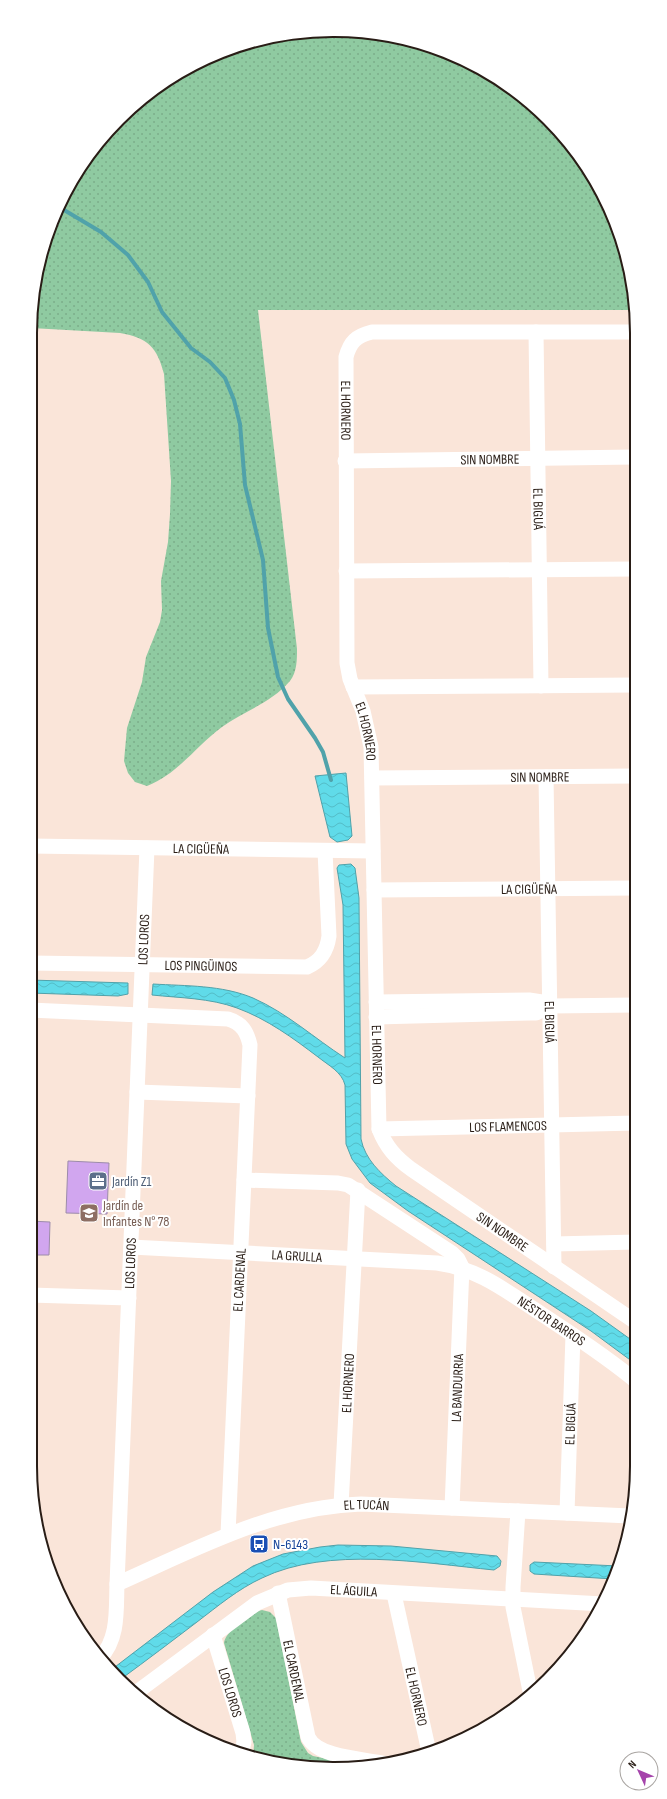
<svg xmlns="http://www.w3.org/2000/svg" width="667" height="1799" font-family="'Sofia Sans Condensed',sans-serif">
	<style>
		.grass { fill: url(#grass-dots) }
		.water { fill: url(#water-waves); stroke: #50a2aa }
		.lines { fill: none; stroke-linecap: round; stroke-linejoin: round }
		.stream { stroke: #50a2aa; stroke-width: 4 }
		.building { fill: #d1a6ef; stroke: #9d8caa }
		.minor { stroke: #fff; stroke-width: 15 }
		.labels { text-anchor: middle; stroke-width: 4; stroke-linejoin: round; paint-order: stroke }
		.street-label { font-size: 14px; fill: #291d16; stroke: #fff }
		.service-label { font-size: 14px; fill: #4e5e75; stroke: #fff; text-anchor: start }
		.education-label { font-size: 14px; fill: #785e54; stroke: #fff; text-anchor: start }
		.transit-label { font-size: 14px; fill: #164399; stroke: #fff; text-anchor: start }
		.rim { fill: none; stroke: #291d16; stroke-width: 2 }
	</style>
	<defs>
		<pattern id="grass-dots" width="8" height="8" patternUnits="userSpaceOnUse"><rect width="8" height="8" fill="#8fcaa1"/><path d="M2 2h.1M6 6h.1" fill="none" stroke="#7bad8a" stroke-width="1.8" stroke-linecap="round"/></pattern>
		<pattern id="water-waves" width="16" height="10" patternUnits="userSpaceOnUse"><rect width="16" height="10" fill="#60dbe9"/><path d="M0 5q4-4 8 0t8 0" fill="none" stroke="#53bcc7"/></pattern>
	</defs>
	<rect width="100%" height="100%" fill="#fae5d9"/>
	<!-- grass -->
	<g class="grass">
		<path d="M354 31 412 40 502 81 562 134 606 199 634 294V310H258L297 649C297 660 297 672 290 681 271 703 244 711 222 727 196 746 178 774 147 786L135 782 128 773 124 761 127 728 142 682 146 657 160 622 162 610 161 581 168 542 170 514 171 481 164 374C157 347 148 338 120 333L31 328C33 311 35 294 37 277 38 269 39 261 41 253 79 133 168 54 293 33 312 30 334 31 354 31Z"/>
		<path d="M262 1610 270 1612 276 1618 301 1742 308 1753 313 1756 352 1764 294 1766 253 1757 254 1745 224 1643C225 1631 251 1613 262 1610Z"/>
	</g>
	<!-- water -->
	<g class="water">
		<path d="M346 773 352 836 348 840 337 842 330 837 315 776Z"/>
		<path d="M351 864 355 868 359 898 361 1139C365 1159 380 1173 396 1186L591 1311 637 1344V1365L591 1331 408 1211 370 1183 352 1159 346 1144 345 1085C342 1072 328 1065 318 1057 293 1038 267 1019 237 1008 210 998 180 998 152 995L153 984C186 986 222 985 253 998 287 1013 314 1038 345 1058L343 905 337 868 339 865Z"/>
		<path d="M30 980 128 983V994L118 996 30 993Z"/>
		<path d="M338 1545 391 1546 497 1556 501 1561 500 1566 494 1570C423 1563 328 1546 262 1578 238 1589 218 1606 197 1622 172 1641 147 1660 121 1679L111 1670 213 1592 253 1566 283 1554 320 1547Z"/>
		<path d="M534 1562 618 1566 613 1579 534 1574 530 1571V1565Z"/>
	</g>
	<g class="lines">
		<!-- stream -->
		<path class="stream" d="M59 207 101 232 128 255 148 282 162 312 191 348 210 362 225 378 234 400 240 424 245 485 263 560 268 628 278 677 288 699 315 738 323 752 331 780"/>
	</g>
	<!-- building -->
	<g class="building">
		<path d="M68 1161 109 1163 107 1214 66 1213Z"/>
		<path d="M30 1221 50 1222 49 1255H30Z"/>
	</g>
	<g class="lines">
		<!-- minor -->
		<g class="minor">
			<path id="s1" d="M536 332 541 686"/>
			<path id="s2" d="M634 332H372C356 336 350 342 346 357L347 663 350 679 363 711 371 747 379 1129C386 1147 396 1158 411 1169L637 1323"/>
			<path id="s3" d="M345 461 635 457"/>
			<path d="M346 571 635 569"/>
			<path d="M353 687 635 685"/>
			<path id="s4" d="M546 777 554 1267"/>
			<path id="s5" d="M372 778 635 776"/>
			<path id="s6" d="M30 846 373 851"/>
			<path id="s7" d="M374 890 636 888"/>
			<path id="s8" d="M30 963 307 967C321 961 327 951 329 936L325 851"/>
			<path d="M376 1002 529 1000 542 1002 550 1006 636 1005"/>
			<path d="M30 1010 228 1019C242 1023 247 1032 250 1045L228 1534"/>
			<path d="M376 1017 530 1013H536L550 1006"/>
			<path d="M137 1092 248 1096"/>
			<path id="s9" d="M379 1129 636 1123"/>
			<path d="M244 1180 338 1183 348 1185 452 1253 458 1259 462 1267 452 1508"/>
			<path d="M554 1244 636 1242"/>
			<path id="s10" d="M131 1247 437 1263C479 1269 506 1291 540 1313 573 1335 606 1356 637 1382"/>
			<path d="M30 1295 129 1298"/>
			<path id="s11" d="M341 1505 358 1190"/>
			<path d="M518 1511 513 1587V1607L530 1691"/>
			<path id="s12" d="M567 1513 573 1335"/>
			<path id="s13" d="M117 1584C196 1549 273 1507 361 1504L630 1516"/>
			<path id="s14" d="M278 1593 308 1737C317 1757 362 1759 383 1763"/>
			<path id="s15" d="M394 1594 429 1752"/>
			<path id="s16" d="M213 1635 243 1733 244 1742 241 1754"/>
			<path id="s17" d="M100 1658C119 1639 116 1609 117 1584L147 848"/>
			<path id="s18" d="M137 1692 257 1603 288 1590 311 1588 603 1604"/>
		</g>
	</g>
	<!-- icons -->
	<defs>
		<g id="office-square" transform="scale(1)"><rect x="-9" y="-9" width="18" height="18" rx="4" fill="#5c6f8a" stroke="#fff"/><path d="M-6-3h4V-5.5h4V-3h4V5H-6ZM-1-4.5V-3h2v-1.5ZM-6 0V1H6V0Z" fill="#fff"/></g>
		<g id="school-square" transform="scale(1)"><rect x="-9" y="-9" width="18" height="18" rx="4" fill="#8d6e63" stroke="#fff"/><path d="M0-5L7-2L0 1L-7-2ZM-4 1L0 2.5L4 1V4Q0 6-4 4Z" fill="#fff"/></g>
		<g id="bus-square" transform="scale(1)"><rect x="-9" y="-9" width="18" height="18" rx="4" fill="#1a4fb4" stroke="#fff"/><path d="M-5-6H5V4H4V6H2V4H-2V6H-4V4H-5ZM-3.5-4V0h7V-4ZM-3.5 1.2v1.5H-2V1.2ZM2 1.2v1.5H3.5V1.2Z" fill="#fff"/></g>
	</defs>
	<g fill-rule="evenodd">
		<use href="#office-square" x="98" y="1181"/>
		<use href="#school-square" x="89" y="1213"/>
		<use href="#bus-square" x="259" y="1544"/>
	</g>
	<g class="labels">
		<!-- street labels -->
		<g class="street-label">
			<text dy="5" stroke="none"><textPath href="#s2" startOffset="354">EL HORNERO</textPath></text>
			<text dy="5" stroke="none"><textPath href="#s3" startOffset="145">SIN NOMBRE</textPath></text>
			<text dy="5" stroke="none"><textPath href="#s1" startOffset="177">EL BIGUÁ</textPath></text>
			<text dy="5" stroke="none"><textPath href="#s2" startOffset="678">EL HORNERO</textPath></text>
			<text dy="5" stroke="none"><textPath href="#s5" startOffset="168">SIN NOMBRE</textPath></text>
			<text dy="5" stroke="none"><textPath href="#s6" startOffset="171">LA CIGÜEÑA</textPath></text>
			<text dy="5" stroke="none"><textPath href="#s7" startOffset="155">LA CIGÜEÑA</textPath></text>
			<text dy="5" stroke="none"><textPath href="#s17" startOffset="723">LOS LOROS</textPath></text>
			<text dy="5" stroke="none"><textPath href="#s8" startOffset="171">LOS PINGÜINOS</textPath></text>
			<text dy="5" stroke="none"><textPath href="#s4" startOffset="245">EL BIGUÁ</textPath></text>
			<text dy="5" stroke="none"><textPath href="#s2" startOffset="1002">EL HORNERO</textPath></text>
			<text dy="5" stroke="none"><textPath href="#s9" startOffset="129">LOS FLAMENCOS</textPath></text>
			<text dy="5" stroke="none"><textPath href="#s2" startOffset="1239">SIN NOMBRE</textPath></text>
			<text dy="5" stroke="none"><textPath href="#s10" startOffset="166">LA GRULLA</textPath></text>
			<text dy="5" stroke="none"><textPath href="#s17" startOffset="399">LOS LOROS</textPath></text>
			<text transform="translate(239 1280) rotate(-87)" y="5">EL CARDENAL</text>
			<text dy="5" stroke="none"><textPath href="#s10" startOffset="436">NÉSTOR BARROS</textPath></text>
			<text dy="5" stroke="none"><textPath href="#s11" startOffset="122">EL HORNERO</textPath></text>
			<text transform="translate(457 1388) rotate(-88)" y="5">LA BANDURRIA</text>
			<text dy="5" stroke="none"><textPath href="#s12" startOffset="89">EL BIGUÁ</textPath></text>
			<text dy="5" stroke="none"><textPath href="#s13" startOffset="264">EL TUCÁN</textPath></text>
			<text dy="5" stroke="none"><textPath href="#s18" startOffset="249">EL ÁGUILA</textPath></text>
			<text dy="5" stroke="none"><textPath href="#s14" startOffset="80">EL CARDENAL</textPath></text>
			<text dy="5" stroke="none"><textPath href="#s16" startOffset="60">LOS LOROS</textPath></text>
			<text dy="5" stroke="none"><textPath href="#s15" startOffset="105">EL HORNERO</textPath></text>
		</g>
		<!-- service labels -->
		<g class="service-label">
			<text x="112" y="1186">Jardín Z1</text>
		</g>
		<!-- education labels -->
		<g class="education-label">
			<text x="103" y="1210">Jardín de<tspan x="103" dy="16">Infantes N° 78</tspan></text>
		</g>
		<!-- transit labels -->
		<g class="transit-label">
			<text x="273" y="1549">N-6143</text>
		</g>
	</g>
	<!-- crop -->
	<path d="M0 0H667V1799H0ZM333 37H334A296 296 0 0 1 630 333V1466A296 296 0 0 1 334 1762H333A296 296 0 0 1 37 1466V333A296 296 0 0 1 333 37Z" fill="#fff" fill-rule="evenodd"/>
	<path class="rim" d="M333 37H334A296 296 0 0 1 630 333V1466A296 296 0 0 1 334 1762H333A296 296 0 0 1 37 1466V333A296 296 0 0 1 333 37Z"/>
	<!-- north arrow -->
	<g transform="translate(639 1771) rotate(314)"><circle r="19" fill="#ffffff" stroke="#a9a5a2"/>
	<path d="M0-3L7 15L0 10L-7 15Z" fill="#a544ab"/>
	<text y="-6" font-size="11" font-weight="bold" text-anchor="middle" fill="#291d16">N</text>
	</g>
</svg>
